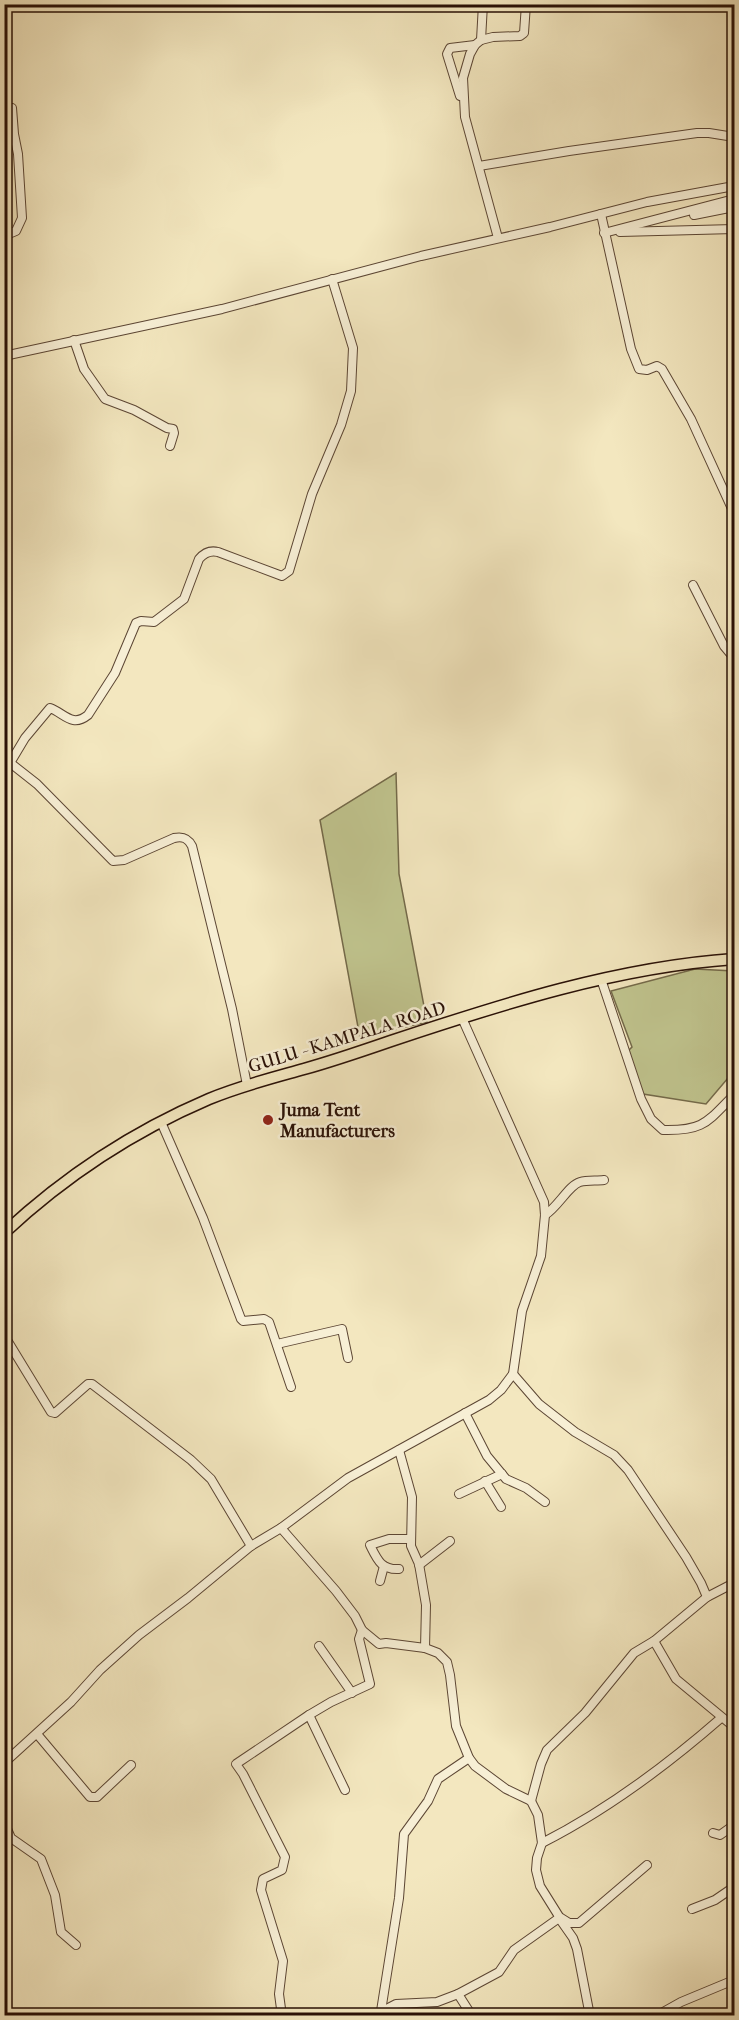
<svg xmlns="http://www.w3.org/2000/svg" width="739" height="2020" font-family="'IM FELL French Canon',serif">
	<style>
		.green { fill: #c0c48e; stroke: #746a4a; stroke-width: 1.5 }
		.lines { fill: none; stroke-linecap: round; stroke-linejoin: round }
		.minor-casing { stroke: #5c4634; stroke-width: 10 }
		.major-casing { stroke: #291006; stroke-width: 13 }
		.minor { stroke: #f7efd5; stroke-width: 8 }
		.major { stroke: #f3e7bf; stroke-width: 10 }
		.poi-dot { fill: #8f2418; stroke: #f7efd5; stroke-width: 2 }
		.labels { text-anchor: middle; stroke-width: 5; stroke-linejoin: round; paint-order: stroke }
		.street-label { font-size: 18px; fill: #291006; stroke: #f7efd5 }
		.poi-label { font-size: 18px; font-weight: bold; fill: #291006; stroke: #f7efd5; text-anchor: start }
	</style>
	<rect width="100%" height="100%" fill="#f3e7bf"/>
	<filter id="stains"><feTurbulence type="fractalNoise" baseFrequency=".00333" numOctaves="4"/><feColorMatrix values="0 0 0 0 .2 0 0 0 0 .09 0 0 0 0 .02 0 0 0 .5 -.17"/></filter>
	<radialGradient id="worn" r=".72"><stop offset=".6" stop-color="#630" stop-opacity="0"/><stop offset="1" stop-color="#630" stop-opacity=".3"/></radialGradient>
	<!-- green -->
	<g class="green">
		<path d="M396 773 399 874 427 1022 360 1038 320 820Z"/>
		<path d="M695 969 734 971V1071L706 1104 643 1094 628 1051 632 1047 611 991Z"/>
	</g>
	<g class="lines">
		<!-- minor casing -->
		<g class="minor-casing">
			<g id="minor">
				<path d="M481 40 483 4"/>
				<path d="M460 96 447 54 450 48 475 45"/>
				<path d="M479 166 569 151 697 133H709L734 137"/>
				<path d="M601 214 631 349 639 369 647 370 657 366 662 369 691 419 734 513"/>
				<path d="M694 215 734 207"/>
				<path d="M620 232 734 229"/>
				<path d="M604 233 734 199"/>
				<path d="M4 236 16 231 22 218 18 154 14 134 12 108"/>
				<path d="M498 238 465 117 463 78 470 54 475 45 481 40 493 37 520 36 524 33 526 4"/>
				<path d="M74 340 84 369 105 399 134 410 167 428 173 429 174 433 170 446"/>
				<path d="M4 356 222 309 421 256 550 227 647 202 734 186"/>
				<path d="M693 585 724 646 734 658"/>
				<path d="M4 758 37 784 113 861 124 860 174 838C183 836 188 838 192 846L232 1009 247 1085"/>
				<path d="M10 763 25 738 50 708C64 713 72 728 88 715L115 673 136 623 141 621 154 622 184 599 199 559C204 553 210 550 218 552L282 576 289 571 312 494 341 425 351 391 353 348 332 279"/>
				<path d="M601 979 641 1099 651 1119 663 1130C704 1131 707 1122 734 1095"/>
				<path d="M161 1122 203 1218 241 1319 243 1321 264 1319 269 1322 291 1387"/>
				<path d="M545 1215C558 1207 569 1185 580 1182 587 1180 597 1181 604 1180"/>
				<path d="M4 1335 51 1412 55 1413 88 1384H92L191 1460 211 1479 251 1546"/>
				<path d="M277 1344 342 1329 348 1358"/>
				<path d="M513 1374 539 1404 575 1432 614 1455 628 1470 686 1557 701 1583 707 1597"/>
				<path d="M465 1413 487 1456 506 1479 526 1488 545 1502"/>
				<path d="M399 1450 412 1497 411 1546 419 1564 426 1605 425 1648"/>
				<path d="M485 1481 501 1507"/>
				<path d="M459 1494 502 1474"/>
				<path d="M281 1528 336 1591 355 1616 362 1630 379 1644 386 1643 425 1648 438 1653 447 1662 450 1675 456 1726 469 1758 475 1766 506 1789 531 1801 538 1815 542 1843 537 1858 536 1870 540 1886 560 1918H559L573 1938 577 1949 590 2016"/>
				<path d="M419 1565 450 1541"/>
				<path d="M399 1569C381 1570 377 1559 370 1545L389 1539H411"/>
				<path d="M380 1581 384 1566"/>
				<path d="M654 1641 676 1679 734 1727"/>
				<path d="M319 1646 352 1693"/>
				<path d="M37 1734 90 1797H97L131 1765"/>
				<path d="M4 1763 71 1702 100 1670 139 1635 188 1598 251 1546 281 1528 348 1478 489 1400 501 1390 513 1374 522 1311 541 1256 545 1215 544 1202 462 1018"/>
				<path d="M345 1790 309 1715 331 1702 370 1684 359 1639 362 1630"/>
				<path d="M531 1801 541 1764 547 1750 585 1713 634 1653 654 1641 707 1597 734 1583"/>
				<path d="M4 1822 11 1838 41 1859 55 1895 61 1932 76 1945"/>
				<path d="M713 1833 720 1835 734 1825"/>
				<path d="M542 1843C607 1810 666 1766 721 1718"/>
				<path d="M692 1909 715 1900 734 1887"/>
				<path d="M561 1918 569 1923H579L647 1865"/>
				<path d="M458 1994 472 2016"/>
				<path d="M381 2011 399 1898 404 1834 428 1801 438 1779 469 1758"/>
				<path d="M282 2016 279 1994 283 1961 261 1890 263 1879 282 1870 285 1857 243 1774 236 1764 309 1715"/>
				<path d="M373 2016 396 2004 437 2002 458 1994 499 1972 514 1950 559 1918"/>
				<path d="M656 2016 681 2002 734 1980"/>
			</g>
		</g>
		<!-- major casing -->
		<g class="major-casing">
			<path id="major" d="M4 1233C64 1177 134 1131 209 1099 240 1086 272 1078 304 1069 333 1061 362 1051 391 1041 502 1004 617 967 734 959"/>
		</g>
		<!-- minor -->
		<use href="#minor" class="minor"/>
		<!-- major -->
		<use href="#major" class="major"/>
	</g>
	<!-- markers -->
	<circle class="poi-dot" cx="268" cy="1120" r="6"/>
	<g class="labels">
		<!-- street labels -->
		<g class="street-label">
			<text transform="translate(347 1037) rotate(-17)" y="6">GULU - KAMPALA ROAD</text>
		</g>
		<!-- poi labels -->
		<g class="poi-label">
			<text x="280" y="1116">Juma Tent<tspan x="280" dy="21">Manufacturers</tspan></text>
		</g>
	</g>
	<!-- margin -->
	<rect width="739" height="2020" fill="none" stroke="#f3e7bf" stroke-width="24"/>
	<rect x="6" y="6" width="727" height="2008" fill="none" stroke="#291006" stroke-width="3"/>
	<rect x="12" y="12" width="715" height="1996" fill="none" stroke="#291006" stroke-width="1.5"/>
	<rect width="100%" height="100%" filter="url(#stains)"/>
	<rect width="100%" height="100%" fill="url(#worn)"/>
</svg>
